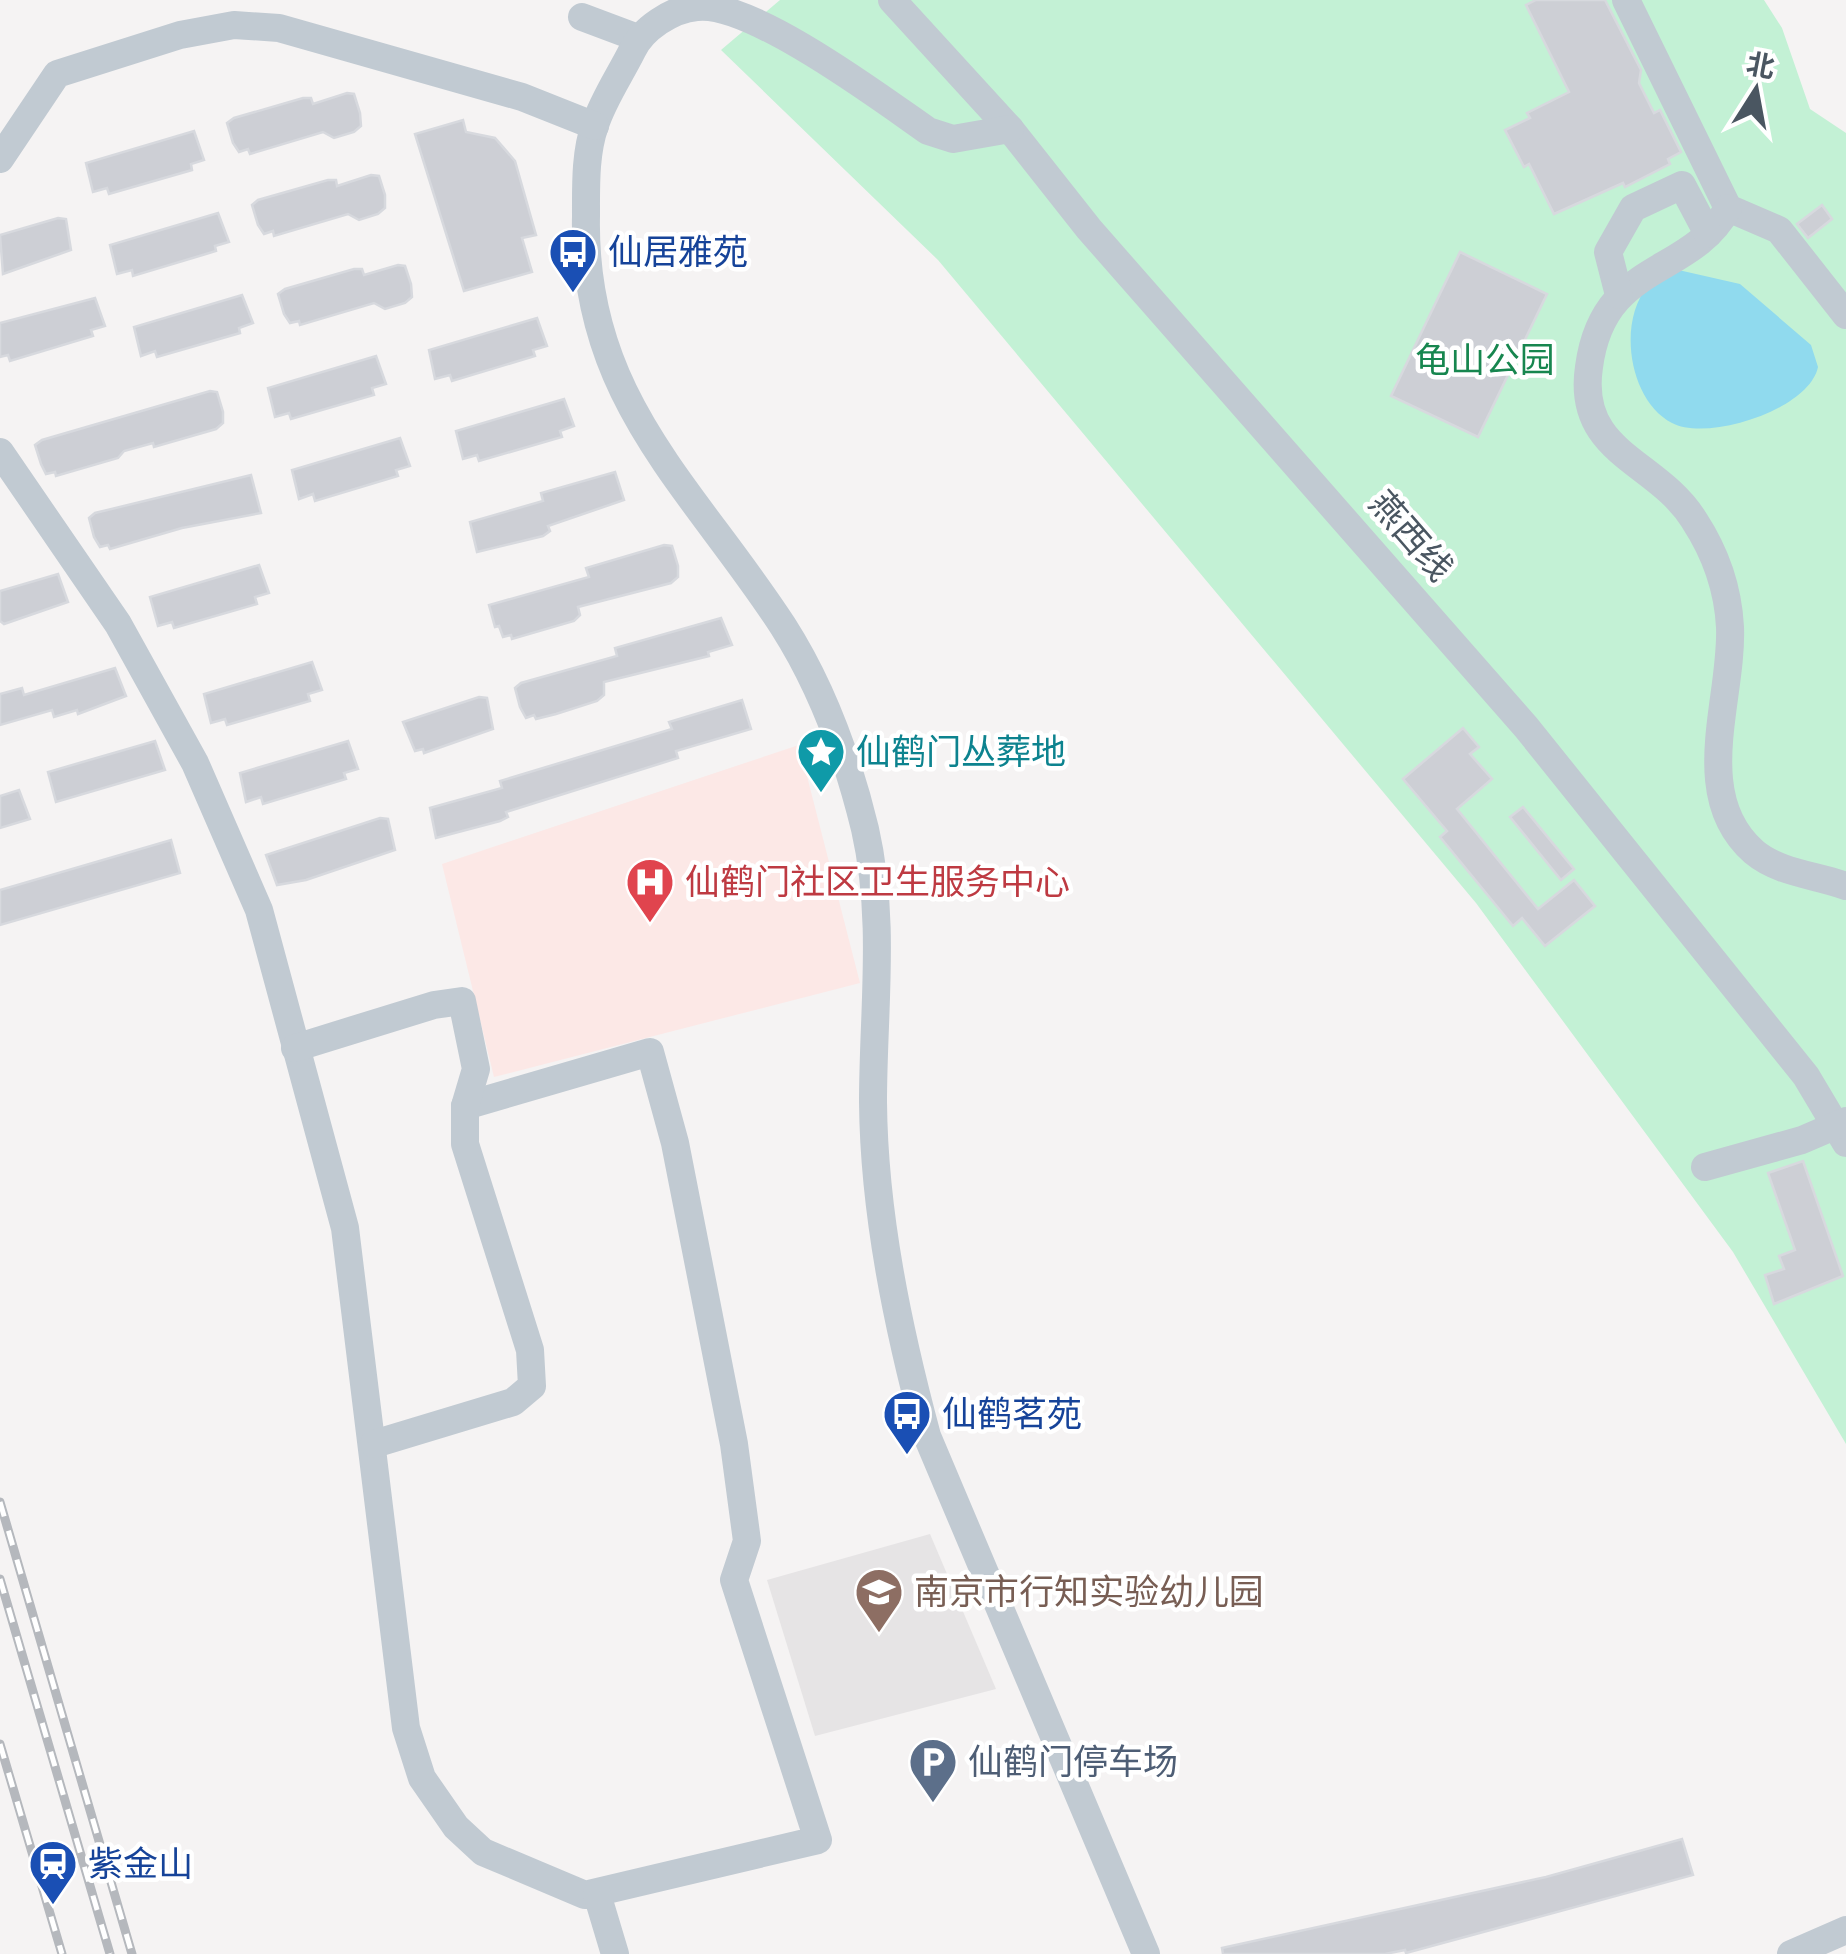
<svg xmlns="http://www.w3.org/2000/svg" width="1846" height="1954" font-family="'Asap Condensed','Noto Sans SC',sans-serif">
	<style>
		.education { fill: #e6e4e5 }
		.medical { fill: #fce8e6 }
		.green { fill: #c3f1d5 }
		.water { fill: #90daee }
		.building { fill: #cdcfd5; stroke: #d7d9de; stroke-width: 2.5 }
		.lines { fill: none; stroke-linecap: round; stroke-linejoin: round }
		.minor { stroke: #c1cad2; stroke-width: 28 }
		.rail-casing { stroke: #b5b8bd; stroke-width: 9 }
		.rail { stroke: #fff; stroke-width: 5; stroke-dasharray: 15; stroke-linecap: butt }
		.labels { text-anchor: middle; stroke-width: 9; stroke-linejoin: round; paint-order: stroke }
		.transit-label { font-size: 35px; fill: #164399; stroke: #fff; text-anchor: start }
		.park-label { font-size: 35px; fill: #17864f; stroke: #fff }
		.street-label { font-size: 35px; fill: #4a5661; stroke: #fff }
		.culture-label { font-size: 35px; fill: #0d838f; stroke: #fff; text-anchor: start }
		.health-label { font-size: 35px; fill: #be3a42; stroke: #fff; text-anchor: start }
		.education-label { font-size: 35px; fill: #785e54; stroke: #fff; text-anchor: start }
		.service-label { font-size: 35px; fill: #4e5e75; stroke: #fff; text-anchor: start }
	</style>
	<rect width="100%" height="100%" fill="#f5f3f3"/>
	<!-- education -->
	<path class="education" d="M930 1534 996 1689 815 1736 767 1580Z"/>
	<!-- medical -->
	<path class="medical" d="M799 745 860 983 494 1077 442 864Z"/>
	<!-- green -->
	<path class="green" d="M780 0H1764L1782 28 1810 109 1846 133V1444L1733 1252 1476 903 938 260 721 50Z"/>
	<!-- water -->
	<path class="water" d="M1674 269 1740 284 1811 345 1818 367C1809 410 1707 442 1672 423 1629 401 1617 322 1648 286 1654 279 1666 274 1674 269Z"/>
	<!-- building -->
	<g class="building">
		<path d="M1536 0H1605L1641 70 1639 83 1654 113 1660 110 1681 152 1668 159 1670 164 1625 187 1623 183 1554 214 1529 164 1524 167 1505 130 1530 118 1527 113 1569 92 1526 5Z"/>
		<path d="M347 93 354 94 360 113 361 126 354 132 334 138 323 132 250 154 248 149 239 152 233 143 227 123 234 118 303 98H311L313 104Z"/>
		<path d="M463 120 466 132 495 138 515 161 536 235 522 238 532 272 464 291 415 134Z"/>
		<path d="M194 131 204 160 191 164 192 170 109 194 107 188 93 192 86 163Z"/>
		<path d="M371 175 379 176 385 195V208L378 214 359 220 348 214 274 236 273 231 264 234 258 225 252 205 258 200 328 180H336L337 186Z"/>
		<path d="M1822 205 1832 219 1808 238 1797 224Z"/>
		<path d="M218 213 229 242 215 246 216 251 133 276 132 270 117 274 110 245Z"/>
		<path d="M58 218 66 219 71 250 3 274 0 235Z"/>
		<path d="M1460 252 1547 294 1478 437 1391 396Z"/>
		<path d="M398 265 405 266 411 284 412 297 405 303 385 309 374 303 300 325 299 321 290 323 284 314 278 294 285 289 354 269H362L364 275Z"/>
		<path d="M242 295 253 323 239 328 240 333 157 357 155 351 141 356 134 327Z"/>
		<path d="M95 298 105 326 91 330 93 336 10 361 8 355 0 357V323Z"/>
		<path d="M537 318 547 346 533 350 535 356 452 381 450 375 435 379 429 350Z"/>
		<path d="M376 356 386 384 372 388 374 395 291 419 289 413 275 417 268 388Z"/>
		<path d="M210 391 217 392 223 412V423L216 429 154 447 153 443 124 451 118 458 56 476 55 472 46 474 41 464 35 445 42 440Z"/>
		<path d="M564 399 574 426 560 431 562 437 479 461 477 455 463 459 456 431Z"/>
		<path d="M400 438 410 466 396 470 398 476 315 501 313 494 299 499 292 470Z"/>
		<path d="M615 472 624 500 548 526 550 531 543 536 477 552 470 522 543 501 541 493Z"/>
		<path d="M251 475 261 513 182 528 110 549 108 545 100 547 94 537 89 518 95 513Z"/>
		<path d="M664 545 672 546 678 566V577L671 583 578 607 580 615 574 621 512 639 511 635 503 637 499 626 495 627 489 605 589 577 586 568Z"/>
		<path d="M259 565 269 593 255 597 257 604 174 628 172 622 158 626 150 597Z"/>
		<path d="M58 574 68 602 4 624 0 621V591Z"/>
		<path d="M721 618 732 645 708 652 709 656 604 682V695L597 701 556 714 536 719 534 715 526 718 520 707 515 688 521 683 617 656 615 648Z"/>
		<path d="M312 662 322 690 308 694 310 701 227 725 225 719 211 723 204 694Z"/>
		<path d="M115 668 126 696 78 714 77 710 54 717 52 710 0 725V694L22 688 24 695Z"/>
		<path d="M479 697 487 698 493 729 424 753 423 749 415 751 403 722Z"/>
		<path d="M742 700 751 729 676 751 678 758 506 812 508 817 500 821 436 838 430 808 502 788 500 781 672 729 669 722Z"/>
		<path d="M1463 728 1479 747 1470 754 1492 779 1457 809 1538 909 1574 880 1595 906 1545 946 1522 918 1513 926 1440 837 1447 831 1403 779Z"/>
		<path d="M155 741 165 770 56 802 48 772Z"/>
		<path d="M348 741 358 769 344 773 346 779 263 804 261 797 246 802 240 773Z"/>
		<path d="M19 790 30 819 0 828V796Z"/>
		<path d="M1523 807 1574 869 1561 880 1510 817Z"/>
		<path d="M380 818 388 819 395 850 306 880 277 885 266 855Z"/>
		<path d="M171 840 180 873 0 925V890Z"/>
		<path d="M1803 1161 1843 1276 1774 1304 1765 1275 1784 1269 1779 1256 1795 1250 1768 1173Z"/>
		<path d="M1682 1839 1693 1875 1406 1953 1405 1950 1385 1954H1223L1222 1948 1546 1877Z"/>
	</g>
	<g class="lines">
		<!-- minor -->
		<g class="minor">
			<path d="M892 0 1010 129 1089 229 1526 727 1806 1076 1846 1143"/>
			<path d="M1626 0 1728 208 1779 230 1846 315"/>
			<path d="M582 17 638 38"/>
			<path d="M1010 129 953 139 928 131C882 99 751 1 697 7 672 9 642 29 632 51 620 75 603 100 595 125 585 153 586 186 586 216 582 398 692 486 783 626 822 687 848 759 865 829 886 921 873 1010 873 1102 874 1214 898 1328 927 1436L1146 1954"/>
			<path d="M0 159 57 74 180 35 234 25 279 28 522 97 595 126"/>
			<path d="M1728 208C1690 278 1603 260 1589 367 1576 454 1657 460 1694 520 1715 552 1728 588 1730 627 1733 699 1689 795 1754 852 1779 873 1816 875 1846 886"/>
			<path d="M1619 295 1608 252 1633 208 1682 185 1708 234"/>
			<path d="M0 452 118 624 195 763 259 910 345 1228 406 1728 422 1778 456 1827 483 1852 585 1895 818 1840 734 1580 747 1541 734 1444 675 1143 650 1052 465 1106"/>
			<path d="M295 1048 434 1005 462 1001 476 1069 465 1106V1144L530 1350 532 1386 513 1402 374 1444"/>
			<path d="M1705 1167 1802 1140 1846 1121"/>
			<path d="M597 1894 615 1954"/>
			<path d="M1791 1954 1846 1930"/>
		</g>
		<!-- rail casing -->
		<g class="rail-casing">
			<g id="rail">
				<path d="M0 1502 132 1954"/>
				<path d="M0 1579 110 1954"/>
				<path d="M0 1744 62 1954"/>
			</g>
		</g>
		<!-- rail -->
		<use href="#rail" class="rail"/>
	</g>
	<!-- icons -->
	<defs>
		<g id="bus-pin" transform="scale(2.5)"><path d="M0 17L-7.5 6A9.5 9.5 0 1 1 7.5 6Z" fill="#1a4fb4" stroke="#fff"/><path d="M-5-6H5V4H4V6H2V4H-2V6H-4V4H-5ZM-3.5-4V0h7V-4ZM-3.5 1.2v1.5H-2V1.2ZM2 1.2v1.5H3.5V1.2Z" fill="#fff"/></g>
		<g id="sight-pin" transform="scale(2.5)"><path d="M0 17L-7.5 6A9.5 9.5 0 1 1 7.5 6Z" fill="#0f9aa8" stroke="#fff"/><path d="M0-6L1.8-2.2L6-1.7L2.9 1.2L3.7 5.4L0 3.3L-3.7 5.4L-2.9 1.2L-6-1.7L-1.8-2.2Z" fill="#fff"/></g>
		<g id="hospital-pin" transform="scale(2.5)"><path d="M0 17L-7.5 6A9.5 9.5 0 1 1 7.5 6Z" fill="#e0444e" stroke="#fff"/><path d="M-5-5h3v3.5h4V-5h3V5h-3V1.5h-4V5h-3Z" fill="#fff"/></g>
		<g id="school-pin" transform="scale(2.5)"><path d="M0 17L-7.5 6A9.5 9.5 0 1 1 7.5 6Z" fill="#8d6e63" stroke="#fff"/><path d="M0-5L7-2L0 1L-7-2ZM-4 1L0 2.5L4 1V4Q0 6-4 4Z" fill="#fff"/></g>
		<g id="parking-pin" transform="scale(2.5)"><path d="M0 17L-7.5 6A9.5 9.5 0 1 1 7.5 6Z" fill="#5c6f8a" stroke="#fff"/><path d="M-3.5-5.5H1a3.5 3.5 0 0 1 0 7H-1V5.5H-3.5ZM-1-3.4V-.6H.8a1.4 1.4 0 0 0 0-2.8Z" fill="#fff"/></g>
		<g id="station-pin" transform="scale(2.5)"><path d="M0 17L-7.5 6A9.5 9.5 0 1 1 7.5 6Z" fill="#1a4fb4" stroke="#fff"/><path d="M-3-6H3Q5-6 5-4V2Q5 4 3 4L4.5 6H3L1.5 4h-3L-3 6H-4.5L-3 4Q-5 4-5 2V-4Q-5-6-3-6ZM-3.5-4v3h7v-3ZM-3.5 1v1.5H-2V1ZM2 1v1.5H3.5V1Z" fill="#fff"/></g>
	</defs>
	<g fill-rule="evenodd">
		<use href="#bus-pin" x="573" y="252"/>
		<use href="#sight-pin" x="821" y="752"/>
		<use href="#hospital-pin" x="650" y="882"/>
		<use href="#bus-pin" x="907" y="1414"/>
		<use href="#school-pin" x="879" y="1592"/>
		<use href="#parking-pin" x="933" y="1762"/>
		<use href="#station-pin" x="53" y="1864"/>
	</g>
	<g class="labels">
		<!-- transit labels -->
		<g class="transit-label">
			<text x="608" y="264">仙居雅苑</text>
			<text x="942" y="1426">仙鹤茗苑</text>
			<text x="88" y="1876">紫金山</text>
		</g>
		<!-- park labels -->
		<g class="park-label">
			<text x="1485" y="372">龟山公园</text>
		</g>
		<!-- street labels -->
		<g class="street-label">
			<text transform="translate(1411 536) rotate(49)" y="12">燕西线</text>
		</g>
		<!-- culture labels -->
		<g class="culture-label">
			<text x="856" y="764">仙鹤门丛葬地</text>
		</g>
		<!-- health labels -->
		<g class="health-label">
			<text x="685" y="894">仙鹤门社区卫生服务中心</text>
		</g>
		<!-- education labels -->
		<g class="education-label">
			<text x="914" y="1604">南京市行知实验幼儿园</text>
		</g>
		<!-- service labels -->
		<g class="service-label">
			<text x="968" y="1774">仙鹤门停车场</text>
		</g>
	</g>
	<!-- north arrow -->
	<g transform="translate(1756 90) rotate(11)" stroke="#ffffff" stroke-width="8" paint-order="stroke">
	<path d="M0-8L18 38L0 25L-18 38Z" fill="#4a5661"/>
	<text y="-15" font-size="28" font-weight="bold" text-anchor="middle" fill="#4a5661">北</text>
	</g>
</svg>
